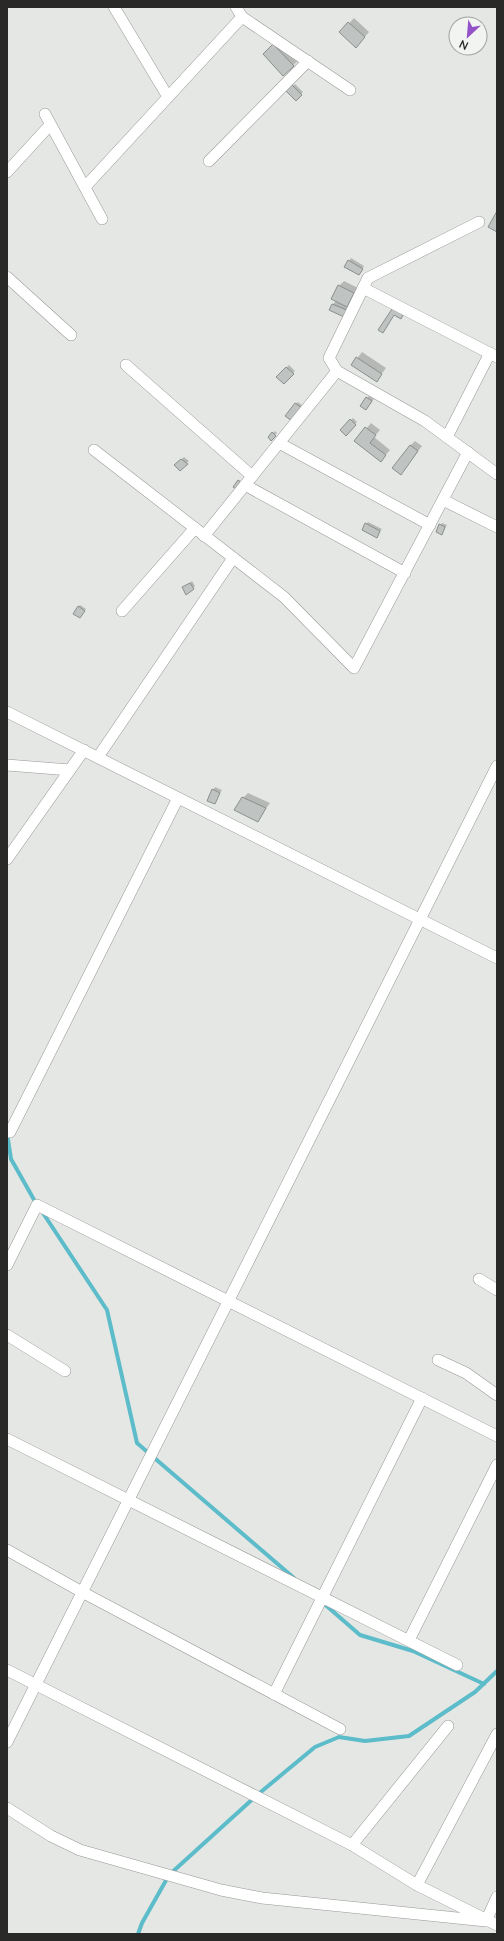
<svg xmlns="http://www.w3.org/2000/svg" width="504" height="1941" font-family="Lato,sans-serif">
	<style>
		.shadow { fill: #0003 }
		.lines { fill: none; stroke-linecap: round; stroke-linejoin: round }
		.stream { stroke: #5cbcca; stroke-width: 4 }
		.building { fill: #bfc3c1; stroke: #8b8f8d }
		.street-casing { stroke: #979996; stroke-width: 12 }
		.street { stroke: #fff; stroke-width: 11 }
	</style>
	<rect width="100%" height="100%" fill="#e4e7e3"/>
	<!-- shadow -->
	<g class="shadow">
		<path d="M354 18 369 32 361 41 341 32Z"/>
		<path d="M279 40 298 61 283 74 264 54Z"/>
		<path d="M295 84 303 92 296 100 287 91Z"/>
		<path d="M351 258 364 266 361 272 346 266Z"/>
		<path d="M344 281 358 288 352 301 346 307 348 308 346 313 333 304 336 301 339 286Z"/>
		<path d="M362 352 386 368 377 380 353 364Z"/>
		<path d="M289 365 295 371 284 383 278 377Z"/>
		<path d="M369 396 374 399 366 409 367 398Z"/>
		<path d="M298 402 303 406 287 416 295 404Z"/>
		<path d="M353 418 357 422 346 434 341 430Z"/>
		<path d="M371 423 380 430 374 437 390 450 381 460 356 441Z"/>
		<path d="M275 431 277 433 271 439 269 437Z"/>
		<path d="M415 441 422 446 405 468 410 446Z"/>
		<path d="M184 457 189 461 180 469 175 465Z"/>
		<path d="M368 522 382 529 376 536 366 524Z"/>
		<path d="M442 523 447 525 442 534 440 525Z"/>
		<path d="M192 581 195 586 193 588 186 586Z"/>
		<path d="M80 605 86 609 82 614 78 607Z"/>
		<path d="M215 787 222 790 214 803 208 800Z"/>
		<path d="M248 793 270 803 258 820 243 798Z"/>
	</g>
	<g class="lines">
		<!-- stream -->
		<g class="stream">
			<path d="M7 1133 11 1159 37 1205"/>
			<path d="M41 1210 107 1310 137 1443 294 1578"/>
			<path d="M322 1602 360 1635 413 1651 484 1684"/>
			<path d="M138 1934 142 1923 169 1875 256 1796 315 1747 339 1737 365 1741 409 1736 475 1692 497 1671"/>
		</g>
	</g>
	<!-- building -->
	<g class="building">
		<path d="M348 22 365 37 356 48 339 32Z"/>
		<path d="M273 44 294 66 283 76 263 54Z"/>
		<path d="M292 85 302 95 296 101 286 91Z"/>
		<path d="M497 211V232L488 227Z"/>
		<path d="M348 260 363 269 359 275 344 267Z"/>
		<path d="M338 285 354 293 347 307 331 299Z"/>
		<path d="M332 304 347 310 344 317 329 310Z"/>
		<path d="M394 306 404 313 401 319 394 315 383 333 378 330Z"/>
		<path d="M356 357 382 374 377 382 351 365Z"/>
		<path d="M286 367 294 374 284 384 276 377Z"/>
		<path d="M366 397 372 401 366 410 360 406Z"/>
		<path d="M295 403 302 408 292 421 285 416Z"/>
		<path d="M350 419 356 425 346 436 340 430Z"/>
		<path d="M365 427 376 435 370 443 386 455 381 462 354 441Z"/>
		<path d="M272 432 276 436 271 441 268 437Z"/>
		<path d="M410 445 418 451 401 475 392 468Z"/>
		<path d="M181 459 188 464 180 471 174 465Z"/>
		<path d="M238 480 244 484 238 490 233 487Z"/>
		<path d="M365 523 380 531 377 538 362 530Z"/>
		<path d="M439 524 445 527 442 535 436 532Z"/>
		<path d="M190 583 194 589 186 595 182 587Z"/>
		<path d="M78 606 85 611 80 618 73 614Z"/>
		<path d="M212 789 220 793 215 804 207 801Z"/>
		<path d="M242 797 266 808 258 822 234 810Z"/>
	</g>
	<g class="lines">
		<!-- street casing -->
		<g class="street-casing">
			<g id="street">
				<path d="M114 7 168 97"/>
				<path d="M236 7 242 17 350 90"/>
				<path d="M45 114 102 219"/>
				<path d="M209 161 308 61"/>
				<path d="M7 172 50 125"/>
				<path d="M85 187 242 17"/>
				<path d="M479 222 368 278 329 358 337 371 425 421 497 474"/>
				<path d="M7 277 71 335"/>
				<path d="M363 288 497 357"/>
				<path d="M126 365 252 476"/>
				<path d="M447 437 490 353"/>
				<path d="M279 443 430 525"/>
				<path d="M94 450 284 597 354 668 468 452"/>
				<path d="M245 485 405 573"/>
				<path d="M443 500 497 527"/>
				<path d="M204 536 337 371"/>
				<path d="M122 611 195 528"/>
				<path d="M7 712 497 958"/>
				<path d="M98 757 233 558"/>
				<path d="M7 765 70 770"/>
				<path d="M7 859 84 750"/>
				<path d="M10 1132 178 798"/>
				<path d="M7 1265 37 1205 497 1436"/>
				<path d="M479 1279 497 1290"/>
				<path d="M7 1335 65 1371"/>
				<path d="M438 1360 466 1373 497 1395"/>
				<path d="M7 1439 457 1665"/>
				<path d="M7 1550 82 1592 340 1729"/>
				<path d="M409 1640 497 1465"/>
				<path d="M7 1670 352 1845 417 1885 497 1925"/>
				<path d="M274 1694 422 1398"/>
				<path d="M7 1742 497 766"/>
				<path d="M7 1808 51 1836 80 1850 221 1890 262 1898 486 1921 497 1897"/>
				<path d="M352 1845 448 1726"/>
				<path d="M417 1885 497 1734"/>
			</g>
		</g>
		<!-- street -->
		<use href="#street" class="street"/>
	</g>
	<!-- border -->
	<rect width="504" height="1941" fill="none" stroke="#292a28" stroke-width="16"/>
	<!-- north arrow -->
	<g transform="translate(468 36) rotate(206)"><circle r="19" fill="#f1f4f1" stroke="#a1a3a1"/>
	<path d="M0-3L7 15L0 10L-7 15Z" fill="#9352c8"/>
	<text y="-6" font-size="11" font-weight="bold" text-anchor="middle" fill="#292a28">N</text>
	</g>
</svg>
